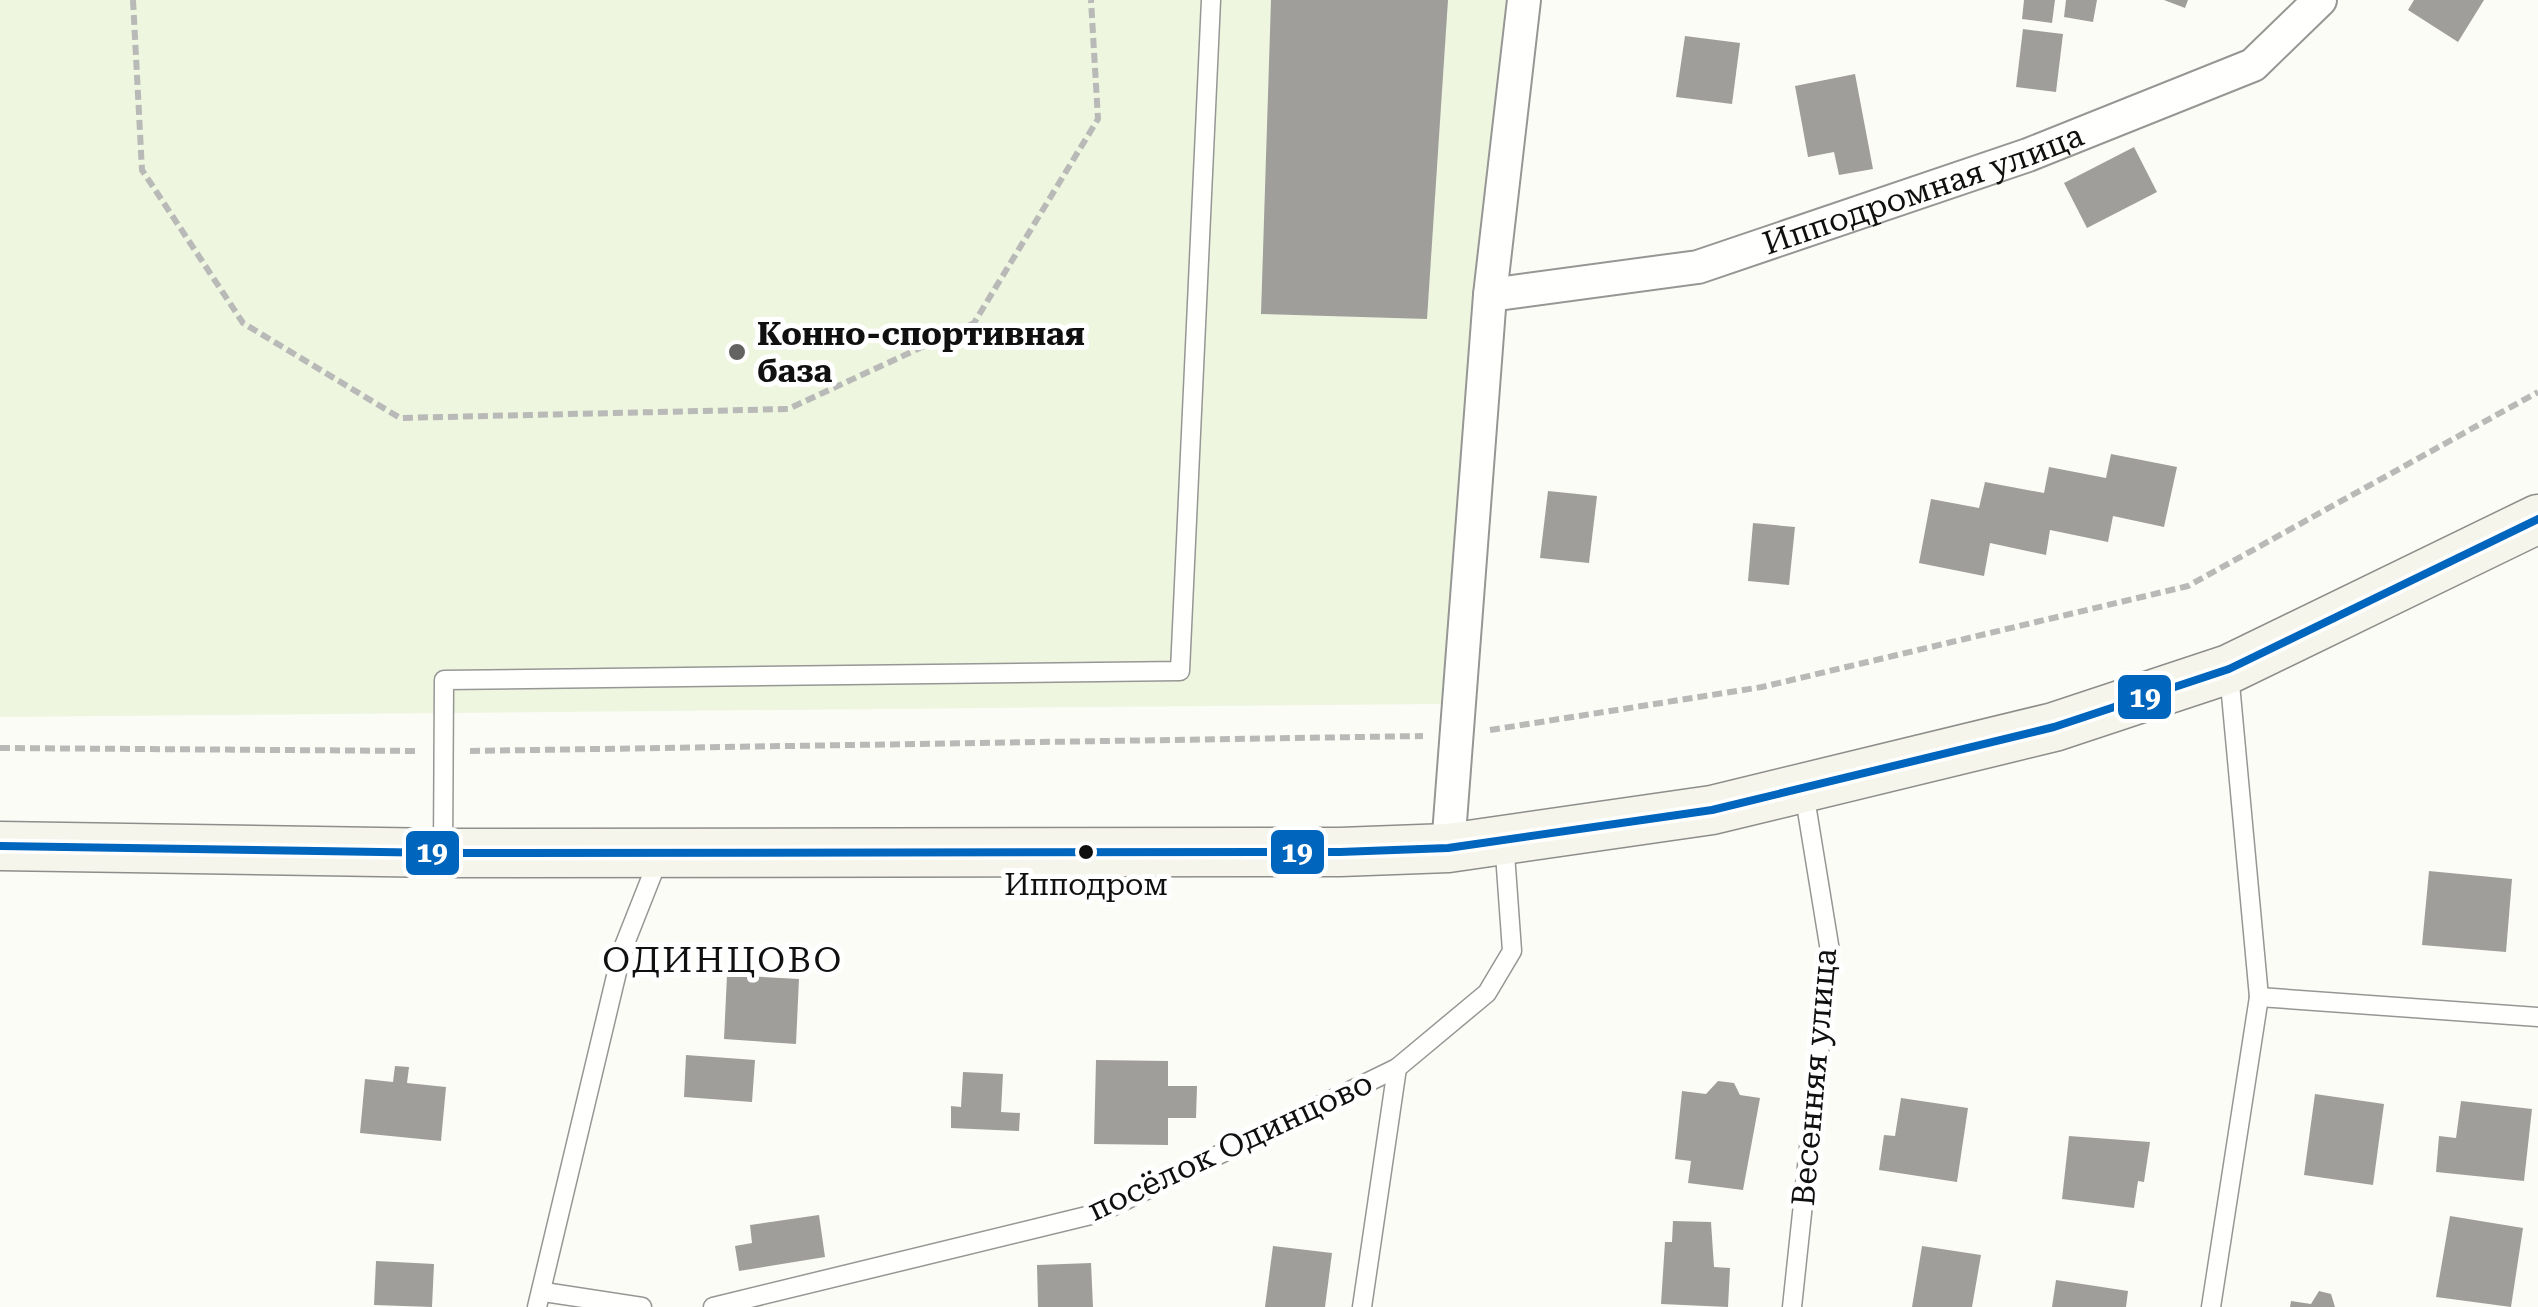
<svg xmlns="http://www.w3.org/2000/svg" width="2538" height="1307" font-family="'Roboto Serif',serif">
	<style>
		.pitch { fill: #eef6e0 }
		.building { fill: #a09e9b }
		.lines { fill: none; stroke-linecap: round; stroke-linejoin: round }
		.lane-casing { stroke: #969694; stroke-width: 21 }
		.street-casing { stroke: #969694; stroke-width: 36 }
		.secondary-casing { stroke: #8d8d8b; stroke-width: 51 }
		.path { stroke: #b9b9b8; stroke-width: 6; stroke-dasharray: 10 5; stroke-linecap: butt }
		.lane { stroke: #fffffe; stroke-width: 18 }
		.street { stroke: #fffffe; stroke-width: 32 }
		.secondary { stroke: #f6f5eb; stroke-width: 48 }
		.bus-1-casing { stroke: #fff; stroke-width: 15 }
		.bus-1 { stroke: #0065bd; stroke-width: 8 }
		.poi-dot { fill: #636361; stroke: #fff; stroke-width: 4 }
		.bus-dot { fill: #101010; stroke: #fff; stroke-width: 4 }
		.labels { text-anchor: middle; stroke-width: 10; stroke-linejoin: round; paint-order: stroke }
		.bus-label { font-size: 30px; fill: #101010; stroke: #fff }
		.street-label { font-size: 32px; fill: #101010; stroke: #fff }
		.poi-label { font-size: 32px; font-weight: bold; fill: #101010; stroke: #fff; text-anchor: start }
		.neighbourhood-label { font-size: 35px; letter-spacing: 2.5px; fill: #101010; stroke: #fff }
		.line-badge { stroke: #fff; stroke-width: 4 }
		.badge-label { font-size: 28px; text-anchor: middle; font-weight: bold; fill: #fff }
	</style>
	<rect width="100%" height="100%" fill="#fcfcf7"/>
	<!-- pitch -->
	<path class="pitch" d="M0 0H1508L1441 704 0 717Z"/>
	<!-- building -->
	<g class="building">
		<path d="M1271 0H1448L1427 319 1261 314Z"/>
		<path d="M2024 0H2055L2052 23 2022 19Z"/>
		<path d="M2066 0H2097L2093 22 2064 17Z"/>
		<path d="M2164 0H2188L2185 8Z"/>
		<path d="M2414 0H2484L2458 42 2408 10Z"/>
		<path d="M2023 29 2063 34 2056 92 2016 87Z"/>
		<path d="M1685 36 1740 43 1732 104 1676 97Z"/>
		<path d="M1855 74 1873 169 1839 175 1834 152 1808 157 1795 86Z"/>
		<path d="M2134 147 2157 192 2087 228 2064 183Z"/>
		<path d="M2111 454 2177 467 2164 527 2113 516 2108 542 2050 530 2046 555 1990 543 1984 576 1919 563 1931 499 1979 508 1985 482 2044 493 2049 467 2106 478Z"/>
		<path d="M1548 491 1597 496 1589 563 1540 558Z"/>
		<path d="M1753 523 1795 527 1789 585 1748 581Z"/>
		<path d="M2429 871 2512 879 2506 952 2422 945Z"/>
		<path d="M727 975 799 979 796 1044 724 1039Z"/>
		<path d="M686 1055 755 1060 752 1102 684 1097Z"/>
		<path d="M1096 1060 1168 1061V1086H1197L1196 1118H1168V1145L1094 1144Z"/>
		<path d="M395 1066 409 1067 407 1083 446 1087 441 1141 360 1133 365 1079 393 1082Z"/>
		<path d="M963 1072 1003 1074 1001 1112 1020 1113 1019 1131 951 1128V1106L961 1107Z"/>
		<path d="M1718 1081 1734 1083 1740 1095 1760 1098 1743 1190 1688 1183 1691 1161 1675 1159 1682 1091 1706 1094Z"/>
		<path d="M2315 1094 2384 1104 2373 1185 2304 1175Z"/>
		<path d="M1901 1098 1968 1108 1957 1182 1879 1170 1884 1135 1895 1136Z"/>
		<path d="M2461 1101 2532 1109 2524 1181 2436 1172 2439 1136 2456 1138Z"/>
		<path d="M2069 1136 2150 1142 2144 1182 2138 1181 2134 1208 2062 1199Z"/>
		<path d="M819 1215 825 1257 739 1271 735 1246 752 1243 750 1225Z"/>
		<path d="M2450 1216 2523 1228 2511 1307 2436 1297Z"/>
		<path d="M1673 1221 1711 1222 1714 1267 1730 1268 1728 1307 1661 1304 1665 1242H1672Z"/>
		<path d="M1273 1246 1332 1253 1325 1307H1265Z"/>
		<path d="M1922 1246 1981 1255 1972 1307H1912Z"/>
		<path d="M376 1261 434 1264 432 1307 374 1305Z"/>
		<path d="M1091 1263 1093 1307H1038L1037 1265Z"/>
		<path d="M2056 1280 2128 1291 2126 1307H2052Z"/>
		<path d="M2319 1291 2331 1294 2335 1307H2290L2291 1301 2311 1304Z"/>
	</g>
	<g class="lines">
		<!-- lane casing -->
		<g class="lane-casing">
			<g id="lane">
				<path d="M443 853 444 680 1180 671 1211 0"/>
				<path d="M2259 997 2538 1017"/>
				<path d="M544 1292 642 1307"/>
				<path d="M537 1307 622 951 660 855"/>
				<path d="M713 1307 1099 1213 1397 1068"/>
				<path d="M1362 1307 1397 1068 1487 993 1512 951 1504 840"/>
				<path d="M1792 1307 1830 951 1804 792"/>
				<path d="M2211 1307 2259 997 2229 673"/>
			</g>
		</g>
		<!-- street casing -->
		<g class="street-casing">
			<g id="street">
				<path id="s1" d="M1490 295 1698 267 2028 155 2253 65 2320 0"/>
				<path d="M1448 848 1490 295 1524 0"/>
			</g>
		</g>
		<!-- secondary casing -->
		<g class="secondary-casing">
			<path id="secondary" d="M0 846 443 853 1340 852 1448 848 1712 810 2054 727 2229 669 2538 519"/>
		</g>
		<!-- path -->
		<g class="path">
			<path d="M133 0 142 170 243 323 400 418 788 409 974 323 1098 119 1091 0"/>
			<path d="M1490 730 1762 687 2188 586 2538 392"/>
			<path d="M0 748 418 751"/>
			<path d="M470 751 1423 736"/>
		</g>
		<!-- lane -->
		<use href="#lane" class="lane"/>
		<!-- street -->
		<use href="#street" class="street"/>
		<!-- secondary -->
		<use href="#secondary" class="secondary"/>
		<!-- bus-1 casing -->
		<g class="bus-1-casing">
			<path id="bus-1" d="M0 846 443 853 1340 852 1448 848 1712 810 2054 727 2229 669 2538 519"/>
		</g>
		<!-- bus-1 -->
		<use href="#bus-1" class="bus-1"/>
	</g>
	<!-- markers -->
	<circle class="poi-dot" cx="737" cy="352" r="10"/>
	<circle class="bus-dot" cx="1086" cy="852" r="9"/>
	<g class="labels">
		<!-- bus labels -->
		<g class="bus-label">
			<text x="1086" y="895">Ипподром</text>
		</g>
		<!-- street labels -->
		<g class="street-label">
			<text dy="11" stroke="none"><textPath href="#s1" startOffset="448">Ипподромная улица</textPath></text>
			<text transform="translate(1814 1077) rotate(-85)" y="11">Весенняя улица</text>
			<text transform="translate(1230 1146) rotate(-25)" y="11">посёлок Одинцово</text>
		</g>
		<!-- poi labels -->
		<g class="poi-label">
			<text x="757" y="345">Конно-спортивная<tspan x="757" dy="37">база</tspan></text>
		</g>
		<!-- neighbourhood labels -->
		<g class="neighbourhood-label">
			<text x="723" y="972">ОДИНЦОВО</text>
		</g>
	</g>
	<g class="line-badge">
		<rect x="2116" y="673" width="57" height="48" rx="10" fill="#0065bd"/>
		<rect x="1269" y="828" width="57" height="48" rx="10" fill="#0065bd"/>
		<rect x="404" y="829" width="57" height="48" rx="10" fill="#0065bd"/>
	</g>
	<g class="badge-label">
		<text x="2145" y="707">19</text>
		<text x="1297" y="862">19</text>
		<text x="432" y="862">19</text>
	</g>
</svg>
